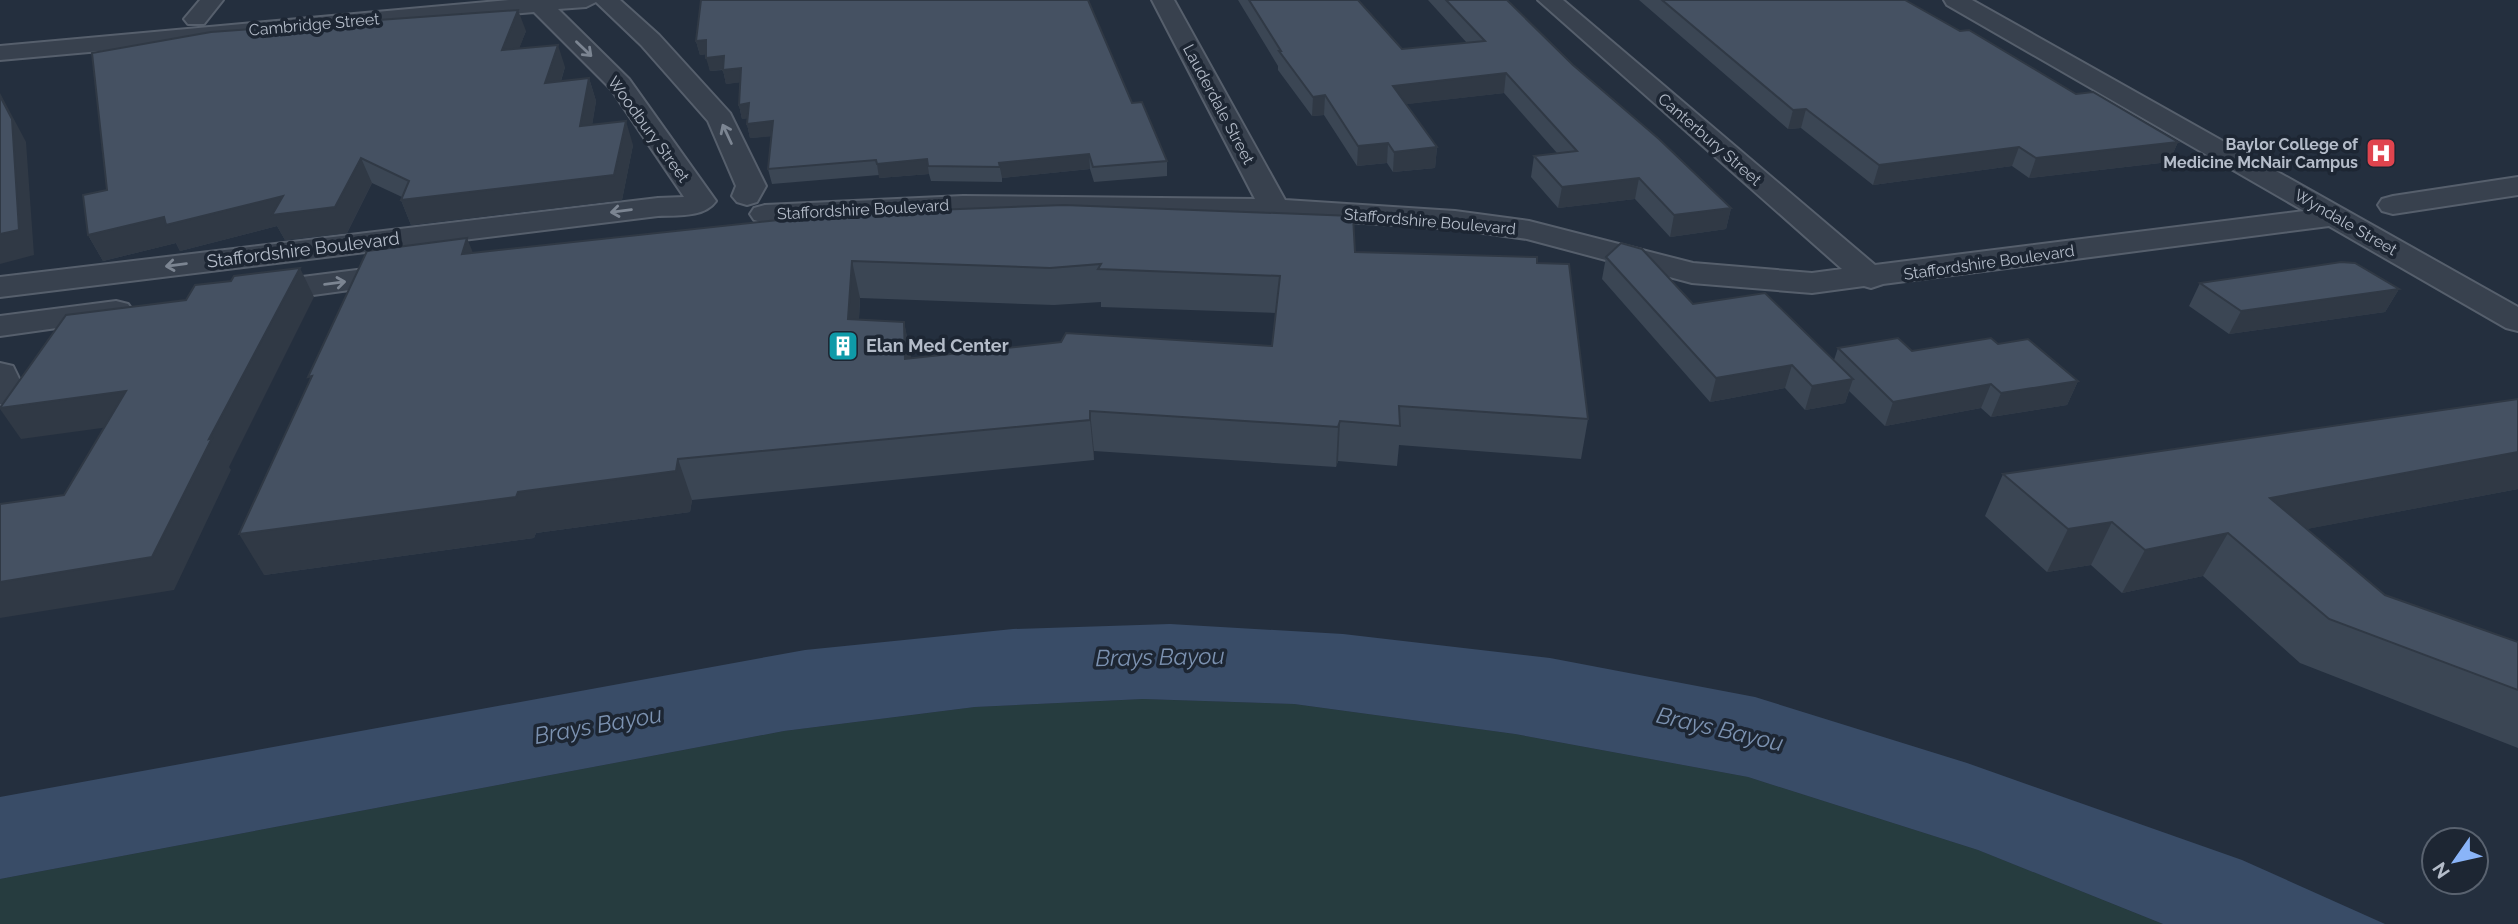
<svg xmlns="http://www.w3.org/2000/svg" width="2518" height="924" font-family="Raleway,sans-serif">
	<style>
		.green { fill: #263c3f }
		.water { fill: #394c67 }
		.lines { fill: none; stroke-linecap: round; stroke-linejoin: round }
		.minor-casing { stroke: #565f6c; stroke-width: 4 }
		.minor { fill: #38414e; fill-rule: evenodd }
		.wall { fill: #3b4654; fill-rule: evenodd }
		.shaded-wall { fill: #303945 }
		.building { fill: #455162; stroke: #303945; stroke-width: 2; fill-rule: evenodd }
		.oneway { stroke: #7c8592 }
		.labels { text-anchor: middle; stroke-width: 7; stroke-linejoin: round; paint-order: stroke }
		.far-street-label { font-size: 16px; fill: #b4bcc9; stroke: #1d2633 }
		.far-poi-label { font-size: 16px; font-weight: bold; fill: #b4bcc9; stroke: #1d2633; text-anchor: end }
		.street-label { font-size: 18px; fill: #b4bcc9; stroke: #1d2633 }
		.poi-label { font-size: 18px; font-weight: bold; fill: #b4bcc9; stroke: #1d2633; text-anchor: start }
		.near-water-label { font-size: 23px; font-style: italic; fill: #7c92b1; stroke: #1d2633 }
	</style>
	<rect width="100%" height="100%" fill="#242f3e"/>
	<!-- green -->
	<path class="green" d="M1143 699 1294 704 1515 734 1748 777 1978 850 2163 924H0V879L784 731 975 707Z"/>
	<!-- water -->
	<path class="water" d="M1170 624 1343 634 1550 658 1755 697 1967 763 2242 860 2385 924H2163L1978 850 1748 777 1515 734 1294 704 1143 699 975 707 784 731 0 879V797L805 650 1013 629Z"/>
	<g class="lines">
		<!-- minor casing -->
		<g class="minor-casing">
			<g id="minor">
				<path d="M200 0H223L204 24H188L184 19Z"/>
				<path d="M509 0H620L659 35 730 113 766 186 757 202 747 205 737 202 732 196 736 186 708 121 641 45 596 2 586 7 558 9 629 79 716 201C704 218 677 215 658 216L0 297V277L658 198 684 197 611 89 534 12 0 60V46Z"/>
				<path d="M1152 0H1174L1285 200 1455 211 1529 221 1693 263 1812 273 1842 269 1538 0H1563L1875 265 2304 211 1947 5 1944 0H1972L2518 307V331L2506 328 2329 226 1883 284 1871 288 1864 286 1812 293 1692 283 1527 239 1455 229 1275 217 963 214 765 223 754 220 750 214 754 208 765 205 963 196 1255 199Z"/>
				<path d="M2518 177V195L2393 214 2382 211 2378 205 2382 199 2393 196Z"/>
				<path d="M404 264 415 267 420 274 415 281 255 303 243 300 239 293 243 286 255 283Z"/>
				<path d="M116 301 128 304 133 311 128 318 0 336V316Z"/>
				<path d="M0 363 13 366 27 395 22 403 9 406 0 404Z"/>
			</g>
		</g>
		<!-- minor -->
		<use href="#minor" class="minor"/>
	</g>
	<!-- wall -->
	<g class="wall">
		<path d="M1238 0H1358L1402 49 1467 43 1428 0H1507L1573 65 1731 208 1726 229 1670 237 1635 199 1558 208 1531 177 1534 156 1557 153 1504 93 1406 104 1437 147 1435 168 1393 172 1387 163 1357 166 1324 115 1312 116 1278 70V66Z"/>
		<path d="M1639 0H1905L1935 17 2076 94 2178 142 2169 162 2029 178 2012 166 1873 185 1801 128 1788 129Z"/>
		<path d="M526 31 519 48 565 67 561 81 589 78 596 101 592 125 633 145 622 200 411 225 401 200 402 197 372 183 347 233 285 240 277 226 180 251 176 243 103 261 88 235 107 190Z"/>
		<path d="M696 41 1132 103 1167 161V176L1094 182 1090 169 1002 178V182L931 181 929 174 879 178V175L772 184 768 169 771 136 750 138 747 124V118L742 119 739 105 740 82 726 84 723 70 710 71 706 54 700 55Z"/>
		<path d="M1355 252 1537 263 1588 419 1581 459 1399 445 1397 466 1338 461 1336 467 1094 451V460L692 500 690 512 536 533 534 538 264 575 310 380 473 253ZM860 298 1054 305 1101 302V307L1276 313 1272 346 1061 342 911 358 904 322 859 319Z"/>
		<path d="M1606 257 1693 304 1834 360 1838 348 1912 351 1998 344 2078 381 2067 405 1991 417 1981 408 1885 426 1849 391 1845 403 1805 410 1785 388 1710 402 1602 279Z"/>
		<path d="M2200 283 2399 289 2385 312 2229 334 2189 306Z"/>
		<path d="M2518 399V489L2306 529 2385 595 2518 642V748L2300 663 2203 576 2122 593 2091 565 2047 572 1985 516 2003 474Z"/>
	</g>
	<!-- shaded-wall -->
	<g class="shaded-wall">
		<path d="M518 10 526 31 510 72 502 50Z"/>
		<path d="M706 40 710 54 700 55 696 41Z"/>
		<path d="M558 45 565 67 553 106 545 83Z"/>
		<path d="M724 56 727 69 710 71 706 58Z"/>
		<path d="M741 68 744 82 726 84 723 70Z"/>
		<path d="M1506 73 1504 93 1391 106 1393 86Z"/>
		<path d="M589 78 596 101 588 150 580 126Z"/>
		<path d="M0 93 26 142 34 255 0 264Z"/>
		<path d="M1325 95 1324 115 1312 116 1313 97Z"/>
		<path d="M749 103 752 118 742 119 739 105Z"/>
		<path d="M1806 109 1801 128 1788 129 1793 110Z"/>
		<path d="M626 121 633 145 622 200 411 225 401 200Z"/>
		<path d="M773 121 776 136 750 138 747 124Z"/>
		<path d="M2178 142 2169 162 2029 178 2036 158Z"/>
		<path d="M1388 143 1387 163 1357 166 1358 146Z"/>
		<path d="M1437 147 1435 168 1393 172 1394 152Z"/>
		<path d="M2019 147 2012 166 1873 185 1879 165Z"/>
		<path d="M1089 154 1090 169 1002 178 999 163Z"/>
		<path d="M361 158 372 183 347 233 285 240 277 226 180 251 176 243 103 261 88 235 164 217 283 196Z"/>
		<path d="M927 159 929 174 879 178 877 164Z"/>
		<path d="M1639 178 1635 199 1558 208 1562 187Z"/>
		<path d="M1731 208 1726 229 1670 237 1674 215Z"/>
		<path d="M467 238 482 275 462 254Z"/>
		<path d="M852 261 860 298 857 357 848 319Z"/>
		<path d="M300 268 314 297 229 467 231 470 174 590 0 618V582L209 439Z"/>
		<path d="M2399 289 2385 312 2229 334 2241 311Z"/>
		<path d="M904 322 912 361 905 359Z"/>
		<path d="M1792 365 1785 388 1710 402 1716 378Z"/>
		<path d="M1853 379 1845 403 1805 410 1812 386Z"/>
		<path d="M2078 381 2067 405 1991 417 2001 393Z"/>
		<path d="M1991 384 1981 408 1885 426 1893 402Z"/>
		<path d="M126 391 146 422 21 439 0 409V408Z"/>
		<path d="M1090 411 1094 451V460L1090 420Z"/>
		<path d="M1340 421 1338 461 1336 467 1338 427Z"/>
		<path d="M2518 452V489L2244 541 2270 498Z"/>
		<path d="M678 459 692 500 690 512 536 533 534 538 264 575 239 534 518 492Z"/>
		<path d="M2112 522 2091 565 2047 572 2068 529Z"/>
		<path d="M2228 533 2203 576 2122 593 2145 550Z"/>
	</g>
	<!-- building -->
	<g class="building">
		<path d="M701 0H1088L1132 103 1142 102 1167 161 1093 167 1089 154 999 163 1000 167 928 166 927 159 877 164 876 160 768 169 773 121 747 124 749 103 739 105 741 68 723 70 724 56 706 58V40L696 41Z"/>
		<path d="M1249 0H1358L1402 49 1485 41 1446 0H1507L1573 65 1659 139 1731 208 1674 215 1639 178 1562 187 1534 156 1577 151 1506 73 1393 86 1437 147 1394 152 1388 143 1358 146 1325 95 1313 97 1279 51H1281Z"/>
		<path d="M1662 0H1905L1960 31 1969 30 2076 94 2093 92 2178 142 2036 158 2019 147 1879 165 1806 109 1793 110Z"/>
		<path d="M518 10 502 50 558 45 545 83 589 78 580 126 626 121 614 175 401 200 409 181 361 158 335 207 272 215 283 196 166 225 164 217 88 235 83 195 107 190 92 53 211 32Z"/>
		<path d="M0 96 12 119 19 230 0 234Z"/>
		<path d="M1064 205 1353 216 1355 252 1537 257V263L1569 264 1588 419 1399 406 1400 426 1340 421 1338 427 1090 411V420L678 459 676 471 518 492 516 497 239 534 312 376 308 377 367 251 467 238 462 254 778 220 779 216ZM852 261 1050 268 1101 264 1098 269 1280 276 1272 346 1066 333 1061 342 905 359 904 322 848 319Z"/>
		<path d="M1621 243 1642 249 1693 304 1765 293 1853 379 1812 386 1792 365 1716 378 1606 257Z"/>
		<path d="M2341 262 2355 263 2399 289 2241 311 2200 283Z"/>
		<path d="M300 268 209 439 212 438 152 557 0 582V504L64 495 126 391 0 408 66 315 186 300 195 285 231 281 234 276Z"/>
		<path d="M1898 338 1912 351 1991 338 1998 344 2028 339 2078 381 2001 393 1991 384 1893 402 1838 348Z"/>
		<path d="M2518 399V452L2270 498 2385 595 2518 642V690L2329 619 2228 533 2145 550 2112 522 2068 529 2003 474Z"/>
	</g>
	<!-- one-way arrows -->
	<defs><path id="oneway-shaft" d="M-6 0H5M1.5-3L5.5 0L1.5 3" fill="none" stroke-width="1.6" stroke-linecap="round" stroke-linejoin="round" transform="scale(1.75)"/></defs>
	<g class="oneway">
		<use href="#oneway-shaft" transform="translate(584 49) rotate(44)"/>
		<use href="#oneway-shaft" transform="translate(727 134) rotate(-115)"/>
		<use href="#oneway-shaft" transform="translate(621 211) rotate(173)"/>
		<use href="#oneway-shaft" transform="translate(176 265) rotate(173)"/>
		<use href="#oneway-shaft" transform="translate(335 283) rotate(-7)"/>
	</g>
	<!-- icons -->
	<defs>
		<g id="hospital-square" transform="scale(1.575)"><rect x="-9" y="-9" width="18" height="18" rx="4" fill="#e0444e" stroke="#1d2633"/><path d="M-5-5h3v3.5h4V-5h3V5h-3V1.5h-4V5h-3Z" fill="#fff"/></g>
		<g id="building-square" transform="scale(1.575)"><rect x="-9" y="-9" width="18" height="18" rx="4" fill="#0f9aa8" stroke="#1d2633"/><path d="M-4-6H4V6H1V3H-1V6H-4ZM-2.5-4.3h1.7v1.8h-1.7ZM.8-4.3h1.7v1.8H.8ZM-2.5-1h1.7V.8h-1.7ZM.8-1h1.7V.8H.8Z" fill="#fff"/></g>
	</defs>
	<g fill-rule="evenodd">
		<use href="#hospital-square" x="2381" y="153"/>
		<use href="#building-square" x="843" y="346"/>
	</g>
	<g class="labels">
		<!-- far-street labels -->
		<g class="far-street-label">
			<text transform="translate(314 24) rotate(-5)" y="6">Cambridge Street</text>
			<text transform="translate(1219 104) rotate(62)" y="6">Lauderdale Street</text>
			<text transform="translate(649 129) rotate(54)" y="6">Woodbury Street</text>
			<text transform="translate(1710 139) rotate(41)" y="6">Canterbury Street</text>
			<text transform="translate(863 209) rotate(-3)" y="6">Staffordshire Boulevard</text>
			<text transform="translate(1430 221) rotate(5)" y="6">Staffordshire Boulevard</text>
			<text transform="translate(2346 222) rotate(30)" y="6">Wyndale Street</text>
			<text transform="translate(1989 262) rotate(-8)" y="6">Staffordshire Boulevard</text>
		</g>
		<!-- far-poi labels -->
		<g class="far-poi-label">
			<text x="2358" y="150">Baylor College of<tspan x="2358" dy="18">Medicine McNair Campus</tspan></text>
		</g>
		<!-- street labels -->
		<g class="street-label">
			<text transform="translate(303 250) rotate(-7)" y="6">Staffordshire Boulevard</text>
		</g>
		<!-- poi labels -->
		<g class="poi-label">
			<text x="866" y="352">Elan Med Center</text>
		</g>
		<!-- near-water labels -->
		<g class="near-water-label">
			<text transform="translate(1160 657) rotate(-1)" y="8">Brays Bayou</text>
			<text transform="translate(598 725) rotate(-10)" y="8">Brays Bayou</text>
			<text transform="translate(1720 729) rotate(13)" y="8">Brays Bayou</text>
		</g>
	</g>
	<!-- north arrow -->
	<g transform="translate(2455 861) rotate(236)"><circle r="33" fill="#1d2633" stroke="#59626f" stroke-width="2"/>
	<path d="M0-5L12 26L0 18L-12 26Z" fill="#8ab4f8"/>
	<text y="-10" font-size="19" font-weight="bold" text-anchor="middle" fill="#b4bcc9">N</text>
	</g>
</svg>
